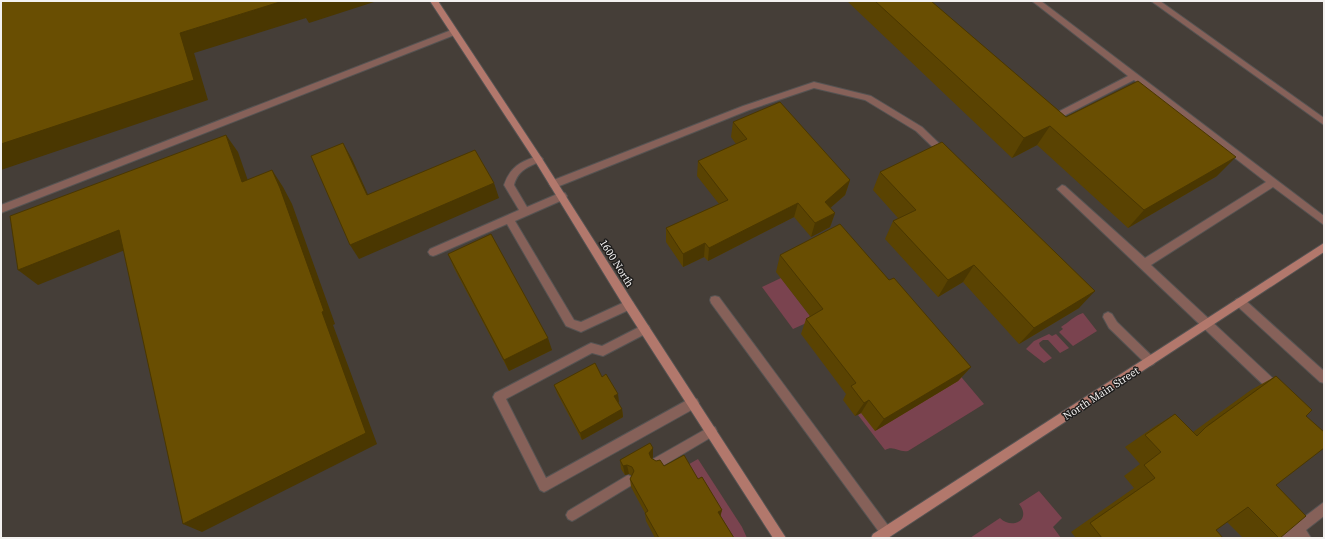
<svg xmlns="http://www.w3.org/2000/svg" width="1325" height="539" font-family="'Source Serif 4',serif">
	<style>
		.built { fill: #453e38 }
		.green { fill: #7a434f }
		.lines { fill: none; stroke-linecap: round; stroke-linejoin: round }
		.lane-casing { stroke: #555352; stroke-width: 2 }
		.secondary-casing { stroke: #555352; stroke-width: 2 }
		.lane { fill: #866159; fill-rule: evenodd }
		.secondary { fill: #b2786c; fill-rule: evenodd }
		.wall { fill: #5a4302 }
		.shaded-wall { fill: #4a3701 }
		.building { fill: #694e02; stroke: #4a3701 }
		.labels { text-anchor: middle; stroke-width: 3; stroke-linejoin: round; paint-order: stroke }
		.street-label { font-size: 11px; fill: #f3f1f0; stroke: #1e1d1c }
	</style>
	<rect width="100%" height="100%" fill="#373534"/>
	<!-- built -->
	<rect class="built" x="1" y="1" width="1323" height="537"/>
	<!-- green -->
	<g class="green">
		<path d="M781 278 813 320 793 329 762 287Z"/>
		<path d="M1083 313 1097 331 1073 346 1059 332 1063 329 1061 327C1069 322 1074 316 1083 313Z"/>
		<path d="M1049 334 1052 336 1056 334 1069 348 1060 353 1048 340H1043L1039 343 1040 346 1052 358 1044 363 1026 349 1034 341Z"/>
		<path d="M941 353 984 404 908 451C899 453 894 445 885 450L858 415Z"/>
		<path d="M698 459 742 527 747 538H727L684 467Z"/>
		<path d="M1039 491 1062 518 1053 527 1061 538H970L1000 518C1012 530 1032 520 1019 504Z"/>
	</g>
	<g class="lines">
		<!-- lane casing -->
		<g class="lane-casing">
			<g id="lane">
				<path d="M1032 1H1041L1324 216V225L1273 187 1151 265 1281 386 1283 390 1281 394 1277 395 1273 394 1057 189 1062 185 1065 186 1145 258 1266 182 1134 80 1056 120H1050L1047 116 1048 114H1054L1128 76Z"/>
				<path d="M1151 1H1160L1324 118V125Z"/>
				<path d="M454 29 458 32 457 34 1 213V205Z"/>
				<path d="M814 82 871 96 922 127 948 152 950 154 948 156H942L916 131 865 100 814 88 749 110 557 187H551L549 184 551 181 743 106Z"/>
				<path d="M538 156 541 157 543 159 541 161C528 167 518 170 514 185L527 207 562 192 565 193 567 196 565 199 515 221 574 320 581 322 629 300 633 302 634 305 633 308 581 332 566 326 507 224 436 255 433 256 430 255 428 252 430 249 519 210 504 185C510 167 521 161 538 156Z"/>
				<path d="M715 296 719 297 890 528 892 532 890 536 886 538 882 536 711 303 710 300 711 297Z"/>
				<path d="M1240 298 1244 299 1324 371V383L1320 382 1236 305 1235 302 1236 299Z"/>
				<path d="M1108 312 1112 314 1117 322 1154 358 1155 361 1154 364 1150 366 1146 364 1109 328 1103 317 1104 314Z"/>
				<path d="M645 324 649 326 650 329 649 332 603 356 592 353 506 399 546 478 689 399 693 398 697 399 699 403 697 407 548 490 544 492 540 490 495 401 493 397 495 393 587 345 591 343 602 346Z"/>
				<path d="M711 426 715 427 717 431 715 435 661 467 657 469 653 467 651 463 653 459Z"/>
				<path d="M628 475 632 477 634 481 632 485 576 519 572 521 568 519 566 515 568 511Z"/>
				<path d="M1324 502V516L1306 530 1311 538H1280L1282 534Z"/>
			</g>
		</g>
		<!-- secondary casing -->
		<g class="secondary-casing">
			<g id="secondary">
				<path d="M430 1H438L541 157 633 302 786 538H773L625 308 535 161Z"/>
				<path d="M1324 243V252L888 538H871L873 534Z"/>
			</g>
		</g>
		<!-- lane -->
		<use href="#lane" class="lane"/>
		<!-- secondary -->
		<use href="#secondary" class="secondary"/>
	</g>
	<!-- wall -->
	<g class="wall">
		<path d="M847 1H931L1066 117 1217 176 1128 228 1037 145 1012 158Z"/>
		<path d="M733 122 850 180 845 195 830 208 835 213 830 227 811 237 794 217 708 261 704 257 683 267 666 242V228L719 204 697 176 698 161 736 144 731 137Z"/>
		<path d="M880 172 1079 308 1019 344 963 282 938 297 885 239 893 221 898 218 873 190Z"/>
		<path d="M448 254 552 350 509 371 454 268Z"/>
		<path d="M780 255 889 280 971 367 958 381 875 431 861 413 855 416 843 400 846 394 801 334 806 319 810 316 776 272Z"/>
		<path d="M1276 376 1306 416 1276 485 1280 538H1243L1227 522 1216 530 1223 538H1076L1071 532 1134 488 1124 476 1140 464 1125 447 1154 427 1175 414 1193 432 1251 390Z"/>
		<path d="M602 377 619 402 618 403 622 409 623 417 582 440 557 393 554 385Z"/>
		<path d="M653 457 652 459 664 466 698 479 722 510 720 515 734 538H655L646 521 645 513 631 487 630 479 632 476 629 474 625 475 621 469 620 460Z"/>
	</g>
	<!-- shaded-wall -->
	<g class="shaded-wall">
		<path d="M283 1H373L374 2 309 23 306 18 194 53 208 100 1 170V144L180 33Z"/>
		<path d="M1050 126 1037 145 1012 158 1024 138Z"/>
		<path d="M226 135 238 152 254 198 242 182Z"/>
		<path d="M343 143 352 159 375 210 367 195Z"/>
		<path d="M1236 157 1217 176 1128 228 1144 210Z"/>
		<path d="M272 170 283 187 292 204 335 324 333 325 377 444 202 532 183 524 322 312Z"/>
		<path d="M850 180 845 195 821 216 825 202Z"/>
		<path d="M494 183 499 198 359 259 350 245Z"/>
		<path d="M798 203 794 217 708 261 709 248Z"/>
		<path d="M835 213 830 227 811 237 815 223Z"/>
		<path d="M119 230 135 246 38 285 18 270Z"/>
		<path d="M705 243 704 257 683 267V254Z"/>
		<path d="M974 265 963 282 938 297 948 280Z"/>
		<path d="M1095 291 1079 308 1019 344 1034 328Z"/>
		<path d="M548 338 552 350 509 371 504 360Z"/>
		<path d="M971 367 958 381 875 431 884 419Z"/>
		<path d="M618 394 619 402 615 404 614 396Z"/>
		<path d="M869 400 861 413 855 416 864 403Z"/>
		<path d="M622 409 623 417 582 440 580 433Z"/>
		<path d="M653 448V457L650 462 649 453Z"/>
		<path d="M627 465 629 474 625 475 623 466Z"/>
		<path d="M722 510 720 518 718 512Z"/>
	</g>
	<!-- building -->
	<g class="building">
		<path d="M1 1H283L180 33 194 80 1 144Z"/>
		<path d="M298 1H305L299 3Z"/>
		<path d="M875 1H931L1066 117 1138 81 1236 157 1144 210 1050 126 1024 138Z"/>
		<path d="M780 102 850 180 825 202 835 213 815 223 798 203 709 248 705 243 683 254 666 228 728 200 698 161 747 139 733 122Z"/>
		<path d="M226 135 242 182 272 170 280 188 324 311 322 312 366 433 183 524 119 230 18 270 10 216Z"/>
		<path d="M942 142 1095 291 1034 328 974 265 948 280 893 221 916 210 880 172Z"/>
		<path d="M343 143 367 195 475 150 494 183 350 245 311 156Z"/>
		<path d="M840 224 889 280 894 278 971 367 884 419 869 400 864 403 851 386 856 383 806 319 823 309 780 255Z"/>
		<path d="M491 234 548 338 504 360 448 254Z"/>
		<path d="M595 363 602 377 606 374 618 394 614 396 622 409 580 433 554 385Z"/>
		<path d="M1276 376 1312 410 1306 416 1324 432V448L1276 485 1306 516 1280 538H1279L1248 507 1216 530 1223 538H1102L1090 523 1155 478 1144 465 1161 452 1145 435 1175 414 1197 436 1206 427Z"/>
		<path d="M650 443 653 448 649 453 651 458 656 461 660 460 664 466 684 455 698 479 702 477 722 510 718 512 734 538H659L645 513 648 511 630 479 634 471 632 467 627 465 623 466 620 460Z"/>
	</g>
	<g class="labels">
		<!-- street labels -->
		<g class="street-label">
			<text transform="translate(617 263) rotate(58)" y="4">1600 North</text>
			<text transform="translate(1101 393) rotate(-33)" y="4">North Main Street</text>
		</g>
	</g>
	<!-- border -->
	<rect width="1325" height="539" fill="none" stroke="#f3f1f0" stroke-width="4"/>
</svg>
